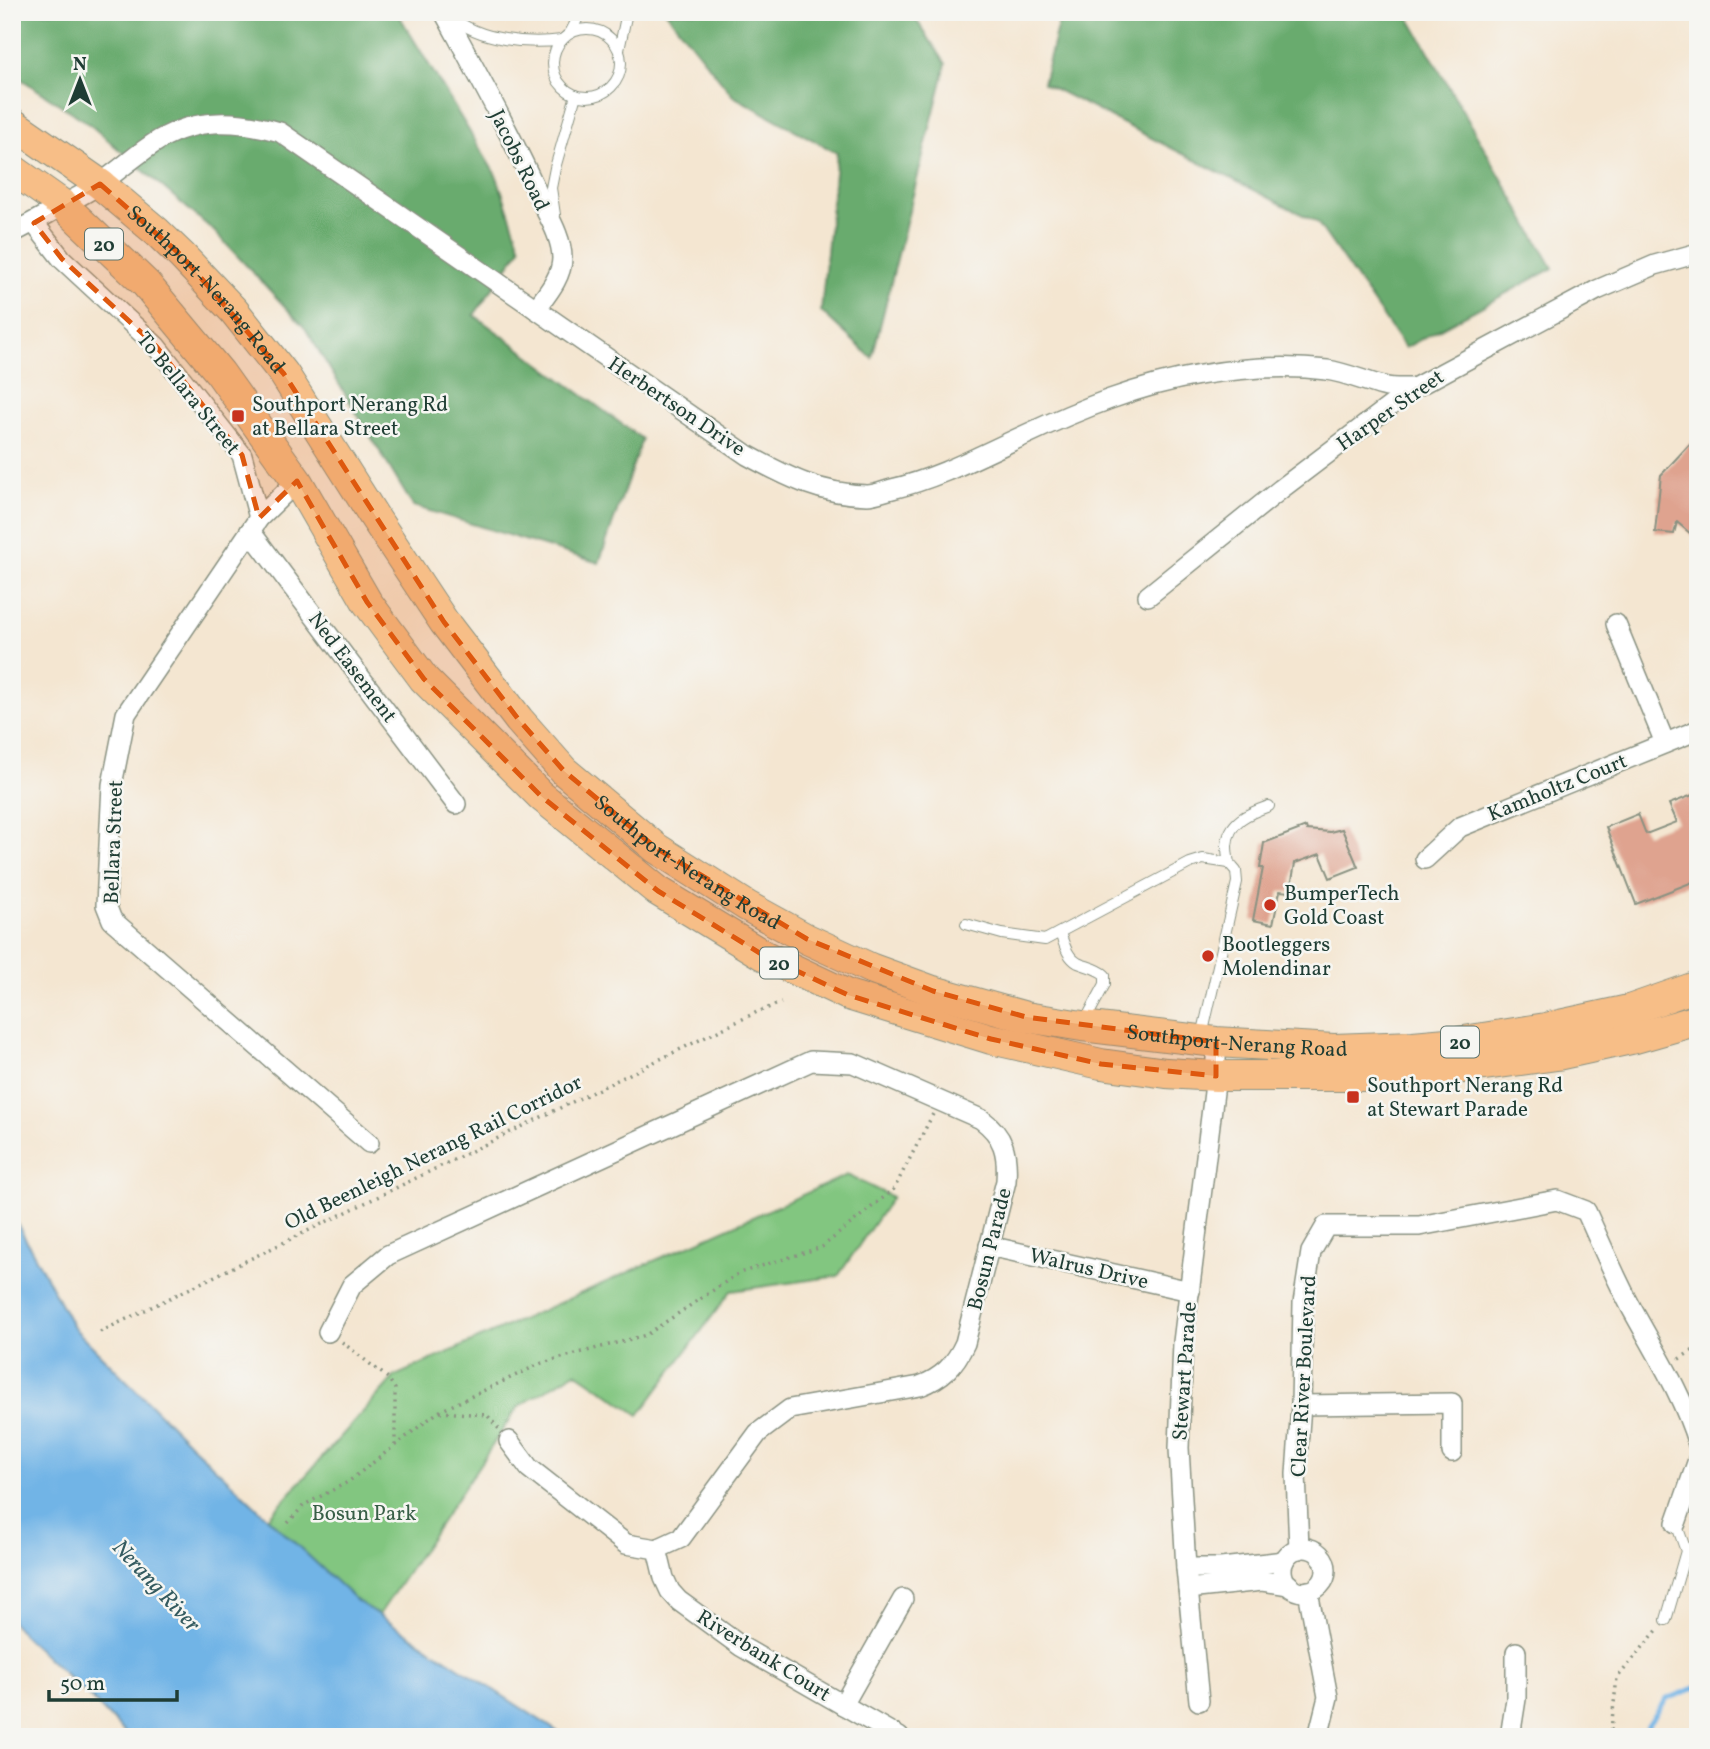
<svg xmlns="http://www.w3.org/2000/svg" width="1710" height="1749" font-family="Vollkorn,serif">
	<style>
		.green { fill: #82c680; stroke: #50825a; stroke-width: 2 }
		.forest { fill: #69ab6e; stroke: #447451; stroke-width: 2 }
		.water { fill: #71b4e6; stroke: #48788d; stroke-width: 2 }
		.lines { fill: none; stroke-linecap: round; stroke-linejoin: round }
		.stream { stroke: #71b4e6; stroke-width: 5 }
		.building { fill: #dfa38f }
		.service-casing { stroke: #8a9282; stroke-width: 12 }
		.minor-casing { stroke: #8a9282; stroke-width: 22 }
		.primary-casing { stroke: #8a9282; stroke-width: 32 }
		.path { stroke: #8a9282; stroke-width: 3.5; stroke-dasharray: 2 5; stroke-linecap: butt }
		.service { stroke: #fff; stroke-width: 10 }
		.minor { stroke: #fff; stroke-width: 19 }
		.primary { stroke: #f7be87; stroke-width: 30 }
		.marked { fill: #de580e; fill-opacity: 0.2; stroke: #de580e; stroke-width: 5; stroke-dasharray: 14 9; stroke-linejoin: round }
		.poi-dot { fill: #c8321e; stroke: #f6f6f2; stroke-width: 2.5 }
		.labels { text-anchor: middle; stroke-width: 5; stroke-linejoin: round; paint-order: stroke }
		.shield { fill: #f6f6f2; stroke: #60746d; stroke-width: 2 }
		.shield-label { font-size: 19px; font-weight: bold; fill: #1f3d34 }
		.street-label { font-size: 21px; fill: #1f3d34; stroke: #f6f6f2 }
		.poi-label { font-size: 21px; fill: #1f3d34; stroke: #f6f6f2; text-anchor: start }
		.park-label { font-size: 21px; fill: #385f47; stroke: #f6f6f2 }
		.water-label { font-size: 23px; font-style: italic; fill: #345b60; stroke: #f6f6f2 }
	</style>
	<rect width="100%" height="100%" fill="#f6f6f2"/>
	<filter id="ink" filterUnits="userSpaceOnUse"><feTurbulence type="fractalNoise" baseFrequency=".0143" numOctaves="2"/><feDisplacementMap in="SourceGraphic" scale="14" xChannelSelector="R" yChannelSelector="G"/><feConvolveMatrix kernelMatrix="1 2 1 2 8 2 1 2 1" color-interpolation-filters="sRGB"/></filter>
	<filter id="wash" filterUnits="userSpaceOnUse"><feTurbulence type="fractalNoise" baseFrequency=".00686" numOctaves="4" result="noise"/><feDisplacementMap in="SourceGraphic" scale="28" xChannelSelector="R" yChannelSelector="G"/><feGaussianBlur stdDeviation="1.57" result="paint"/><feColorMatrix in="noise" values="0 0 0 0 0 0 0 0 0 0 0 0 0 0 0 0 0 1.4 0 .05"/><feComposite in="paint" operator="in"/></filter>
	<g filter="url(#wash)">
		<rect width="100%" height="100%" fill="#f4e6d1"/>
		<!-- green -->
		<path class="green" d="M847 1175 892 1197 838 1276 731 1291 639 1415 576 1372 518 1407 379 1615 357 1601 268 1518 395 1376Z"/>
		<!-- forest -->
		<g class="forest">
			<path d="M12 12H397L497 177 521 248 474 315 642 439 599 563 413 506 305 328 214 231 88 123 12 73Z"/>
			<path d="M666 12H911L946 64 872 358 821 311 837 153 733 96Z"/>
			<path d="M1061 12H1406L1553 268 1405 348 1317 222 1043 83Z"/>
		</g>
		<!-- water -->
		<path class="water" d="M12 1214 73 1327 189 1443 268 1518 357 1601 566 1737H129L91 1698 26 1638 12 1622Z"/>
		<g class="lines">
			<!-- stream -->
			<path class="stream" d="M1645 1737 1648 1725 1667 1699 1698 1687"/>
		</g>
		<g id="blocks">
			<!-- building -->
			<g class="building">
				<path d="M1698 435V540L1677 522 1674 534 1655 532 1661 475Z"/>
				<path d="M1698 793V880L1636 904 1606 827 1638 814 1646 834 1677 822 1669 804Z"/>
				<path d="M1306 827 1307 830 1330 832 1342 829 1358 867 1330 878 1320 854 1295 863 1290 892 1280 891 1273 924 1253 920 1263 868H1260L1264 843Z"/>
			</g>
		</g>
	</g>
	<g filter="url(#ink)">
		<use href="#blocks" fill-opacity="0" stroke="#8a9282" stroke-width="2"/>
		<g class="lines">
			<!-- service casing -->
			<g class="service-casing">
				<g id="service">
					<path d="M452 17C479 40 528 45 562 40"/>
					<circle cx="587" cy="63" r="34"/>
					<path d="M570 33 581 12"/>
					<path d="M619 50 627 12"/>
					<path d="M555 215 551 188 555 168 576 95"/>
					<path d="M1229 863C1228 858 1227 851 1227 846 1228 821 1249 813 1269 806"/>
					<path d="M966 924 1002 934 1045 940 1190 863 1203 859 1229 863 1236 871 1237 882 1202 1036"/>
					<path d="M1060 933C1064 943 1067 957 1078 963 1087 967 1097 968 1105 975V984L1084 1023"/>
					<path d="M1666 1620 1686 1551 1676 1523"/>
				</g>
			</g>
			<!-- minor casing -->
			<g class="minor-casing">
				<g id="minor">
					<path d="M444 12C478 75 513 138 542 203 550 219 562 239 562 258 562 277 547 294 536 309"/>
					<path d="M34 223 62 259 156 346 242 455 259 518"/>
					<path d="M12 233C31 224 47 214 65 204 77 197 91 191 102 182 121 169 139 152 159 140 197 117 239 120 280 132L747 455C787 477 820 494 867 495 875 495 884 491 892 489 939 478 981 455 1025 435 1080 409 1139 385 1200 375 1241 368 1285 365 1327 370 1346 373 1364 381 1383 386 1392 389 1404 388 1414 388"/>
					<path d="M297 481 259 518 126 714 112 785 106 905 112 920 369 1143"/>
					<path d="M250 531 456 804"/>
					<path d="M1148 596 1281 489 1414 388 1597 290 1655 265 1698 253"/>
					<path d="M1616 624 1665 743"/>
					<path d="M1425 859 1460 827 1698 730"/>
					<path d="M989 1246 1190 1291"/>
					<path d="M328 1332 352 1285 388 1255 811 1061 853 1063 981 1119C1004 1136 1008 1153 1006 1181L965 1343C955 1365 942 1378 920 1386L790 1409 758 1433 681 1538 657 1549 626 1544 529 1468 509 1441"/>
					<path d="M1301 1405 1452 1403V1452"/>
					<path d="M1676 1523 1698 1460"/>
					<circle cx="1304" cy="1570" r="22"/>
					<path d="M657 1549 664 1578 670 1591 679 1601 742 1647 899 1737"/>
					<path d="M1299 1549 1296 1474 1301 1405 1303 1303 1311 1252 1326 1226H1419L1557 1200 1586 1211C1601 1244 1615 1277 1632 1309 1656 1353 1683 1395 1698 1444"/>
					<path d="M1186 1568H1221L1284 1561"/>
					<path d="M1188 1589 1262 1581 1289 1585"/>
					<path d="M1308 1591 1328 1697 1318 1737"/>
					<path d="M1199 1701 1186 1568 1179 1448 1183 1342 1216 1076V1042"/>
					<path d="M843 1705 903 1599"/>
					<path d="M1510 1737 1516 1699V1652"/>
				</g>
			</g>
			<!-- primary casing -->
			<g class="primary-casing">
				<g id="primary">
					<path id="s1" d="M12 123 100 184 157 232 182 256 234 311 284 374 375 518 444 622 519 720 564 771 656 848 747 906 807 939 870 968 933 991 1026 1017 1082 1026 1216 1042 1334 1049 1413 1046 1458 1042 1546 1028 1629 1010 1698 986"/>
					<path d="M12 169 63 205 146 284 220 373 297 481 367 602 424 679 541 796 658 891 763 955 848 995 991 1039 1101 1064 1166 1073 1216 1076H1381L1463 1068 1557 1055 1635 1038 1698 1020"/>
				</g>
			</g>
			<!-- path -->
			<g class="path">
				<path d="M100 1332 757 1012 781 1003"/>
				<path d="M342 1342 388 1378 395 1389V1445"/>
				<path d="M1679 1359 1698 1347"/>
				<path d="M440 1412 487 1415 499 1429"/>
				<path d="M288 1523 304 1505 348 1482 438 1412 542 1363 646 1335 739 1273 822 1247 894 1189 933 1114"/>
				<path d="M1610 1737 1617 1678 1659 1628"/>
			</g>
			<!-- service -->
			<use href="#service" class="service"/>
			<!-- minor -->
			<use href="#minor" class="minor"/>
			<!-- primary -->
			<use href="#primary" class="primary"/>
		</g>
	</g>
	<!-- marked area -->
	<path class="marked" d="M100 184 182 256 284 374 444 622 519 720 564 771 656 848 807 939 933 991 1026 1017 1216 1042V1076L1101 1064 991 1039 848 995 763 955 658 891 541 796 424 679 367 602 297 481 259 518 242 455 156 346 62 259 34 223Z"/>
	<!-- markers -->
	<g class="poi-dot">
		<rect x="231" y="409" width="14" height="14" rx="3.5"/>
		<circle cx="1270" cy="905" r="7"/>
		<circle cx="1208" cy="956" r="7"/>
		<rect x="1346" y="1090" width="14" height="14" rx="3.5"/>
	</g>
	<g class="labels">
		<!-- shield labels -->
		<g class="shield">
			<rect x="85" y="228.5" width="38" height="31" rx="5"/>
			<rect x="760" y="947.5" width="38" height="31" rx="5"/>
			<rect x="1441" y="1026.5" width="38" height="31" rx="5"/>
		</g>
		<g class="shield-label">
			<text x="104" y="251">20</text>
			<text x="779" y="970">20</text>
			<text x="1460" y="1049">20</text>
		</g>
		<!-- street labels -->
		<g class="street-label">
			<text transform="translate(520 160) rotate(64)" y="7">Jacobs Road</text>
			<text dy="7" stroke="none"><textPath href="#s1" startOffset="257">Southport-Nerang Road</textPath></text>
			<text transform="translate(189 393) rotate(51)" y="7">To Bellara Street</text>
			<text transform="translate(677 406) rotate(34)" y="7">Herbertson Drive</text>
			<text transform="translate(1390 410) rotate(-35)" y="7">Harper Street</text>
			<text transform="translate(353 667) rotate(53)" y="7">Ned Easement</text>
			<text transform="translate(1557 787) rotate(-22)" y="7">Kamholtz Court</text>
			<text transform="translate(113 842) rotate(-88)" y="7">Bellara Street</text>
			<text dy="7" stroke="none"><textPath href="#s1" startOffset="1013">Southport-Nerang Road</textPath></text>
			<text dy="7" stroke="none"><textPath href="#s1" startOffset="1601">Southport-Nerang Road</textPath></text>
			<text transform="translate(433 1152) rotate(-26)" y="7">Old Beenleigh Nerang Rail Corridor</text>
			<text transform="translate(989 1249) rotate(-76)" y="7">Bosun Parade</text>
			<text transform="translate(1089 1268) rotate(13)" y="7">Walrus Drive</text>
			<text transform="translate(1184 1371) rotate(-86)" y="7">Stewart Parade</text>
			<text transform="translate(1303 1376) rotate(-87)" y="7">Clear River Boulevard</text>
			<text transform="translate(764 1655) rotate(32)" y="7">Riverbank Court</text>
		</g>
		<!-- poi labels -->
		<g class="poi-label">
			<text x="252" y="411">Southport Nerang Rd<tspan x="252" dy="24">at Bellara Street</tspan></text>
			<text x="1284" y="900">BumperTech<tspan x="1284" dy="24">Gold Coast</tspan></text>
			<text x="1222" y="951">Bootleggers<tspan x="1222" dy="24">Molendinar</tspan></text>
			<text x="1367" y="1092">Southport Nerang Rd<tspan x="1367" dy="24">at Stewart Parade</tspan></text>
		</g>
		<!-- park labels -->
		<g class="park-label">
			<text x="364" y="1520">Bosun Park</text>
		</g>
		<!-- water labels -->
		<g class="water-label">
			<text transform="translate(157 1585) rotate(47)" y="8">Nerang River</text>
		</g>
	</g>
	<!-- margin -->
	<rect width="1710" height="1749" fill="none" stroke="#f6f6f2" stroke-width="42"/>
	<!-- north arrow -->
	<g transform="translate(80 80)" stroke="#f6f6f2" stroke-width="5" paint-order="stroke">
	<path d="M0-5L12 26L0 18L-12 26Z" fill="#1f3d34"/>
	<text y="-10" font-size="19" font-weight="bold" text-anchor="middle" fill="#1f3d34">N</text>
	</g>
	<!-- scale -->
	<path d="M49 1690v10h128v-10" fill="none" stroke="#1f3d34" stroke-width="3.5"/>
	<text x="60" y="1690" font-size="21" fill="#1f3d34" stroke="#f6f6f2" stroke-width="5" paint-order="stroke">50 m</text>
</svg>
